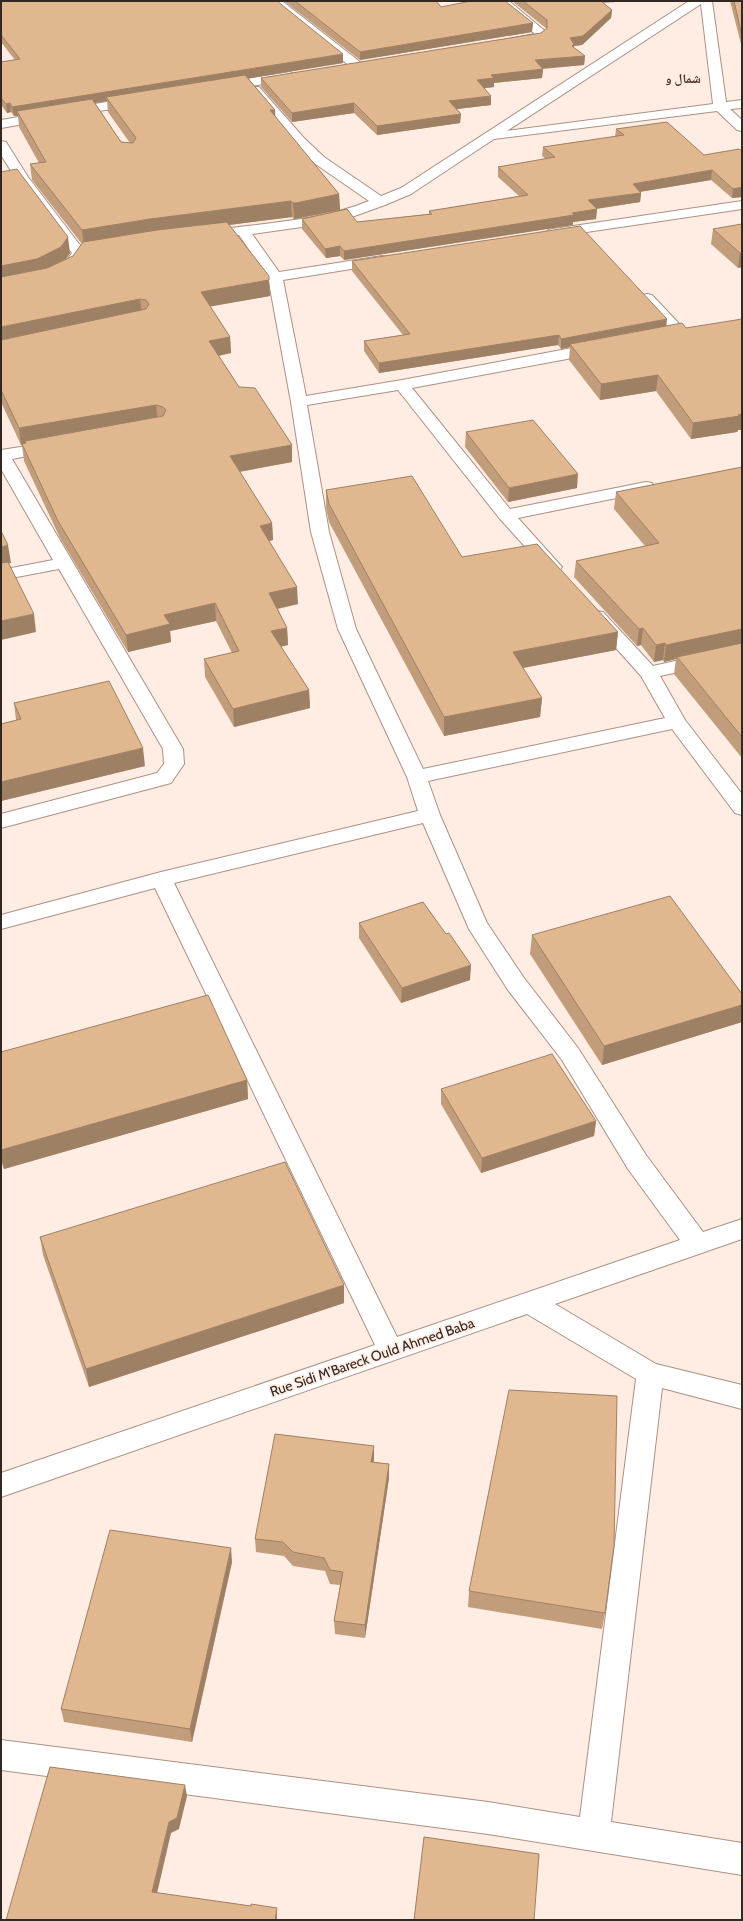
<svg xmlns="http://www.w3.org/2000/svg" width="743" height="1921" font-family="Cabin,'Noto Naskh Arabic',sans-serif">
	<style>
		.lines { fill: none; stroke-linecap: round; stroke-linejoin: round }
		.street-casing { stroke: #ad9183; stroke-width: 2 }
		.street { fill: #fff; fill-rule: evenodd }
		.wall { fill: #c29d7b; fill-rule: evenodd }
		.shaded-wall { fill: #9e8064 }
		.building { fill: #e1b78f; stroke: #9e8064 }
		.labels { text-anchor: middle; stroke-width: 3.5; stroke-linejoin: round; paint-order: stroke }
		.far-district-label { font-size: 13px; font-weight: bold; fill: #4d3629; stroke: #ffece3 }
		.near-street-label { font-size: 14px; fill: #322721; stroke: #ffece3 }
	</style>
	<rect width="100%" height="100%" fill="#ffece3"/>
	<g class="lines">
		<!-- street casing -->
		<g class="street-casing">
			<g id="street">
				<path d="M269 1H282L360 62 362 65 360 68H352Z"/>
				<path d="M496 1H509L545 31 547 33 544 38 514 45 510 43 508 41 510 39 535 34Z"/>
				<path d="M689 1H712L726 102 742 100V108L730 109 742 120V131L737 130 717 111 494 139 411 194 385 205 349 218 309 226 252 234 279 272 382 256 387 257 389 260 387 263 382 264 283 280 306 396 402 380 599 343 604 345 607 348 604 351 599 353 412 388 510 509 646 482 652 483 654 487 652 491 646 492 518 518 562 567 559 571 553 572 547 571 500 519 398 390 307 405 329 532 356 629 423 769 665 718 641 676 591 620 588 616 591 612 597 611 603 612 653 666 742 646V658L660 676 685 720 742 794V815L735 813 672 729 428 781 440 815 487 923 524 978 578 1048 646 1155 703 1232 742 1219V1239L555 1304 656 1364 742 1385V1409L662 1388 611 1822 742 1843V1875L488 1834 1 1770V1740L488 1802 580 1817 636 1379 527 1314 1 1497V1473L375 1345 155 888 1 929V915L161 872 418 811 407 777 338 629 311 532 291 402 268 277 239 235H226L224 232 226 229 231 228C278 222 325 219 369 201L314 163 294 144 251 93 249 90 251 87H259L304 138 324 157 381 196 401 188ZM701 4 713 104 507 131ZM423 823 469 929 508 990 562 1060 628 1169 680 1240 397 1337 174 883Z"/>
				<path d="M290 72 296 76 294 79 221 91 215 87 221 83Z"/>
				<path d="M136 97 140 98 142 101 140 104 1 128V120Z"/>
				<path d="M1 141 6 142 28 177 86 253C79 264 72 277 57 273L55 270 57 267 64 264 72 253 18 182 1 155Z"/>
				<path d="M742 201V209L553 237 548 236 546 233 548 230 553 229Z"/>
				<path d="M647 294 652 295 685 330 688 333 685 336H675L642 301 640 298 642 295Z"/>
				<path d="M53 442 59 444 61 447 59 450 12 459 183 749 184 764 171 783 1 828V814L157 773 164 764 163 749 59 569 1 580V570L53 560 1 469V450Z"/>
			</g>
		</g>
		<!-- street -->
		<use href="#street" class="street"/>
	</g>
	<!-- wall -->
	<g class="wall">
		<path d="M1 1 343 63 248 78 275 110V117L339 194 340 210 297 219H294L292 217 229 225 269 280 270 296 210 306 230 337 231 353 219 356 239 387 292 445V462L240 472 272 523 273 540 269 541 298 604 278 609 287 628 288 645 281 647 309 690 310 708 234 727 205 677 204 659 232 653 216 621 170 631 171 642 128 652 60 538 24 461 22 445H21L1 402V172L70 253 66 259 73 256 82 244 32 180 30 164 39 163 19 127 18 116H14L11 112 7 113 1 105V62L15 60 1 42ZM107 101 108 112 130 143 121 142 95 103Z"/>
		<path d="M284 1H436L441 7 533 23 532 32 360 60Z"/>
		<path d="M512 1H631L603 3 612 10 611 18 582 45 574 46V48L585 56 584 65 543 69 542 78 494 83V87L485 88 491 105 457 109 461 114 460 123 377 135 354 113 292 122 261 87V78L541 33 547 29Z"/>
		<path d="M730 1H742V48Z"/>
		<path d="M616 129 704 155 742 151V197L732 198 711 180 640 192 641 193 640 202 597 209 596 219 573 222V225L344 260 340 256 326 258 302 229V219L357 222 429 214V211L519 196 498 177V167L546 159 542 156 543 147 615 137Z"/>
		<path d="M742 224V267L738 268 711 244 713 229Z"/>
		<path d="M352 261 666 326 738 430 737 432 691 439 656 391 600 400 569 360 570 347 561 349 558 345 379 373 364 351V341L403 335 352 271Z"/>
		<path d="M466 432 577 488 508 502 465 447Z"/>
		<path d="M742 467V758L674 674 676 659 664 662 663 660 654 662 641 645 637 646 574 577 576 561 645 546 614 509 616 492Z"/>
		<path d="M326 490 462 557 618 632 616 650 523 668 542 698 540 717 444 736 329 522 326 508Z"/>
		<path d="M14 703 145 766 1 801V724L16 720Z"/>
		<path d="M359 923 470 980 401 1003 359 938Z"/>
		<path d="M532 935 742 994V1022L602 1065 530 954Z"/>
		<path d="M1 1052 247 1080 248 1099 4 1169 1 1161Z"/>
		<path d="M441 1089 596 1121 594 1136 481 1173 441 1104Z"/>
		<path d="M40 1237 344 1303 89 1387 43 1255Z"/>
		<path d="M374 1460 373 1462 389 1464V1478L365 1638 335 1634 334 1621 340 1585 330 1584 325 1571 293 1566 284 1556 256 1552 255 1539Z"/>
		<path d="M232 1562 192 1742 64 1722 61 1709Z"/>
		<path d="M469 1591 605 1613 602 1629 468 1607Z"/>
	</g>
	<!-- shaded-wall -->
	<g class="shaded-wall">
		<path d="M612 10 611 18 582 45 574 46V53L570 38Z"/>
		<path d="M533 23 532 32 360 60V52Z"/>
		<path d="M343 54V63L109 101 106 97 107 101 20 115 17 111 18 116H14L12 107Z"/>
		<path d="M585 56 584 65 535 69V60Z"/>
		<path d="M543 69 542 78 494 83V87L477 89V80L491 75Z"/>
		<path d="M491 96V105L449 110V101Z"/>
		<path d="M10 103 11 112 7 113 6 104Z"/>
		<path d="M354 103V113L292 122V113Z"/>
		<path d="M270 110H275L276 125Z"/>
		<path d="M461 114 460 123 377 135V126Z"/>
		<path d="M712 170 711 180 632 193 633 184Z"/>
		<path d="M742 187V197L732 198 733 189Z"/>
		<path d="M641 193 640 202 587 210 588 200Z"/>
		<path d="M339 194 340 210 294 219 293 203Z"/>
		<path d="M291 201 292 217 151 235 84 246 82 230 150 219Z"/>
		<path d="M597 209 596 219 573 222V225L344 260V251Z"/>
		<path d="M68 237 70 253 63 263 1 282V266Z"/>
		<path d="M340 246V256L326 258 325 249Z"/>
		<path d="M740 253H742V267L738 268Z"/>
		<path d="M269 280 270 296 202 308 201 292Z"/>
		<path d="M140 299 142 316 1 344V327Z"/>
		<path d="M667 319 666 329 570 344V347L561 349V339Z"/>
		<path d="M559 335 558 345 379 373V363Z"/>
		<path d="M230 337 231 353 210 357 209 341Z"/>
		<path d="M658 375 656 391 600 400 601 384Z"/>
		<path d="M156 405 158 422 25 441V444L21 445 19 428Z"/>
		<path d="M742 414V430H738L737 432 691 439 693 423Z"/>
		<path d="M292 445V462L231 473 230 456Z"/>
		<path d="M578 474 577 488 508 502 509 488Z"/>
		<path d="M272 523 273 540 261 543 260 526Z"/>
		<path d="M8 545 11 563 5 564 1 569V547Z"/>
		<path d="M297 587 298 604 270 610 269 593Z"/>
		<path d="M215 603 216 621 170 631 171 642 128 652 126 635 164 615Z"/>
		<path d="M34 614 36 632 1 640V621Z"/>
		<path d="M287 628 288 645 272 648 271 631Z"/>
		<path d="M643 628 641 645 637 646 639 629Z"/>
		<path d="M742 629V645L677 657 676 659 664 662 666 645Z"/>
		<path d="M618 632 616 650 512 670 513 652Z"/>
		<path d="M665 643 663 660 654 662 656 645Z"/>
		<path d="M309 690 310 708 234 727 233 709Z"/>
		<path d="M542 698 540 717 444 736V717Z"/>
		<path d="M143 748 145 766 1 801V782Z"/>
		<path d="M471 965 470 980 401 1003 402 988Z"/>
		<path d="M742 1005V1022L602 1065 604 1046Z"/>
		<path d="M247 1080 248 1099 4 1169 1 1156V1150Z"/>
		<path d="M596 1121 594 1136 481 1173 482 1158Z"/>
		<path d="M344 1285V1303L89 1387 86 1369Z"/>
		<path d="M374 1446V1460L371 1476V1462Z"/>
		<path d="M389 1464V1478L365 1638V1625Z"/>
		<path d="M231 1548 232 1562 192 1742 190 1729Z"/>
		<path d="M185 1785 187 1796 179 1829 171 1833 155 1902 152 1892 169 1822Z"/>
		<path d="M277 1908V1920H275Z"/>
	</g>
	<!-- building -->
	<g class="building">
		<path d="M1 1H277L343 54 12 107 10 103 6 104 1 98V62L20 59 1 35Z"/>
		<path d="M295 1H436L441 7 471 1H505L533 23 360 52Z"/>
		<path d="M523 1H601L612 10 583 36 570 38 574 44 572 46 585 56 535 60 543 69 491 75 494 78 477 80 491 96 449 101 461 114 377 126 354 103 292 113 261 78 541 33 547 28V20Z"/>
		<path d="M734 1H742V36Z"/>
		<path d="M245 75 275 110H270L339 194 296 203H293L291 201 150 219 82 230 30 164 46 162 17 111 92 99 121 142 133 143 136 138 106 97Z"/>
		<path d="M667 122 704 155 739 149 742 151V187L733 189 712 170 633 184 641 193 588 200 597 209 572 213 574 215 344 251 340 246 325 249 302 219 347 209 357 222 432 214 429 211 528 195 498 167 555 157 543 147 624 135 616 129Z"/>
		<path d="M17 169 68 237 61 247 37 259 1 266V172Z"/>
		<path d="M227 222 269 276V280L201 292 230 337 209 341 239 387 255 388 292 445 230 456 272 523 260 526 297 587 269 593 287 628 271 631 309 690 233 709 204 659 239 651 215 603 164 615 170 624 126 635 58 521 22 444 26 443 25 441 163 416 166 410 163 407 156 405 19 428 1 390V340L146 309 149 304 146 300 140 299 1 327V277L47 268 73 256 83 242 157 230Z"/>
		<path d="M742 224V253H740L713 229Z"/>
		<path d="M580 226 667 319 561 339 559 335 379 363 364 341 410 334 352 261Z"/>
		<path d="M742 319V414L738 415 740 416 693 423 658 375 601 384 570 344 682 323 686 328Z"/>
		<path d="M533 420 578 474 509 488 466 432Z"/>
		<path d="M742 467V629L666 645 665 643 656 645 643 628 639 629 576 561 659 543 616 492Z"/>
		<path d="M412 476 462 557 537 544 618 632 513 652 542 698 444 717 329 504 326 490Z"/>
		<path d="M1 531 8 545 1 547Z"/>
		<path d="M8 562 34 614 1 621V563Z"/>
		<path d="M742 643V737L677 657Z"/>
		<path d="M109 681 143 748 1 782V724L21 719 14 703Z"/>
		<path d="M670 896 742 994V1005L604 1046 532 935Z"/>
		<path d="M423 902 446 934 449 933 471 965 402 988 359 923Z"/>
		<path d="M208 995 247 1080 1 1150V1052Z"/>
		<path d="M552 1054 596 1121 482 1158 441 1089Z"/>
		<path d="M285 1162 344 1285 86 1369 40 1237Z"/>
		<path d="M509 1390 617 1396 614 1546 605 1613 469 1591Z"/>
		<path d="M275 1434 374 1446 371 1462 389 1464 365 1625 334 1621 343 1572 330 1570 324 1558 293 1552 283 1542 255 1539Z"/>
		<path d="M110 1530 231 1548 190 1729 61 1709Z"/>
		<path d="M50 1767 185 1785 177 1818 169 1822 152 1892 251 1906V1904L277 1908 275 1920H6Z"/>
		<path d="M424 1837 539 1854 534 1920H414Z"/>
	</g>
	<g class="labels">
		<!-- far-district labels -->
		<g class="far-district-label">
			<text x="683" y="83">شمال و</text>
		</g>
		<!-- near-street labels -->
		<g class="near-street-label">
			<text transform="translate(372 1357) rotate(-19)" y="5">Rue Sidi M'Bareck Ould Ahmed Baba</text>
		</g>
	</g>
	<!-- border -->
	<rect width="743" height="1921" fill="none" stroke="#322721" stroke-width="4"/>
</svg>
